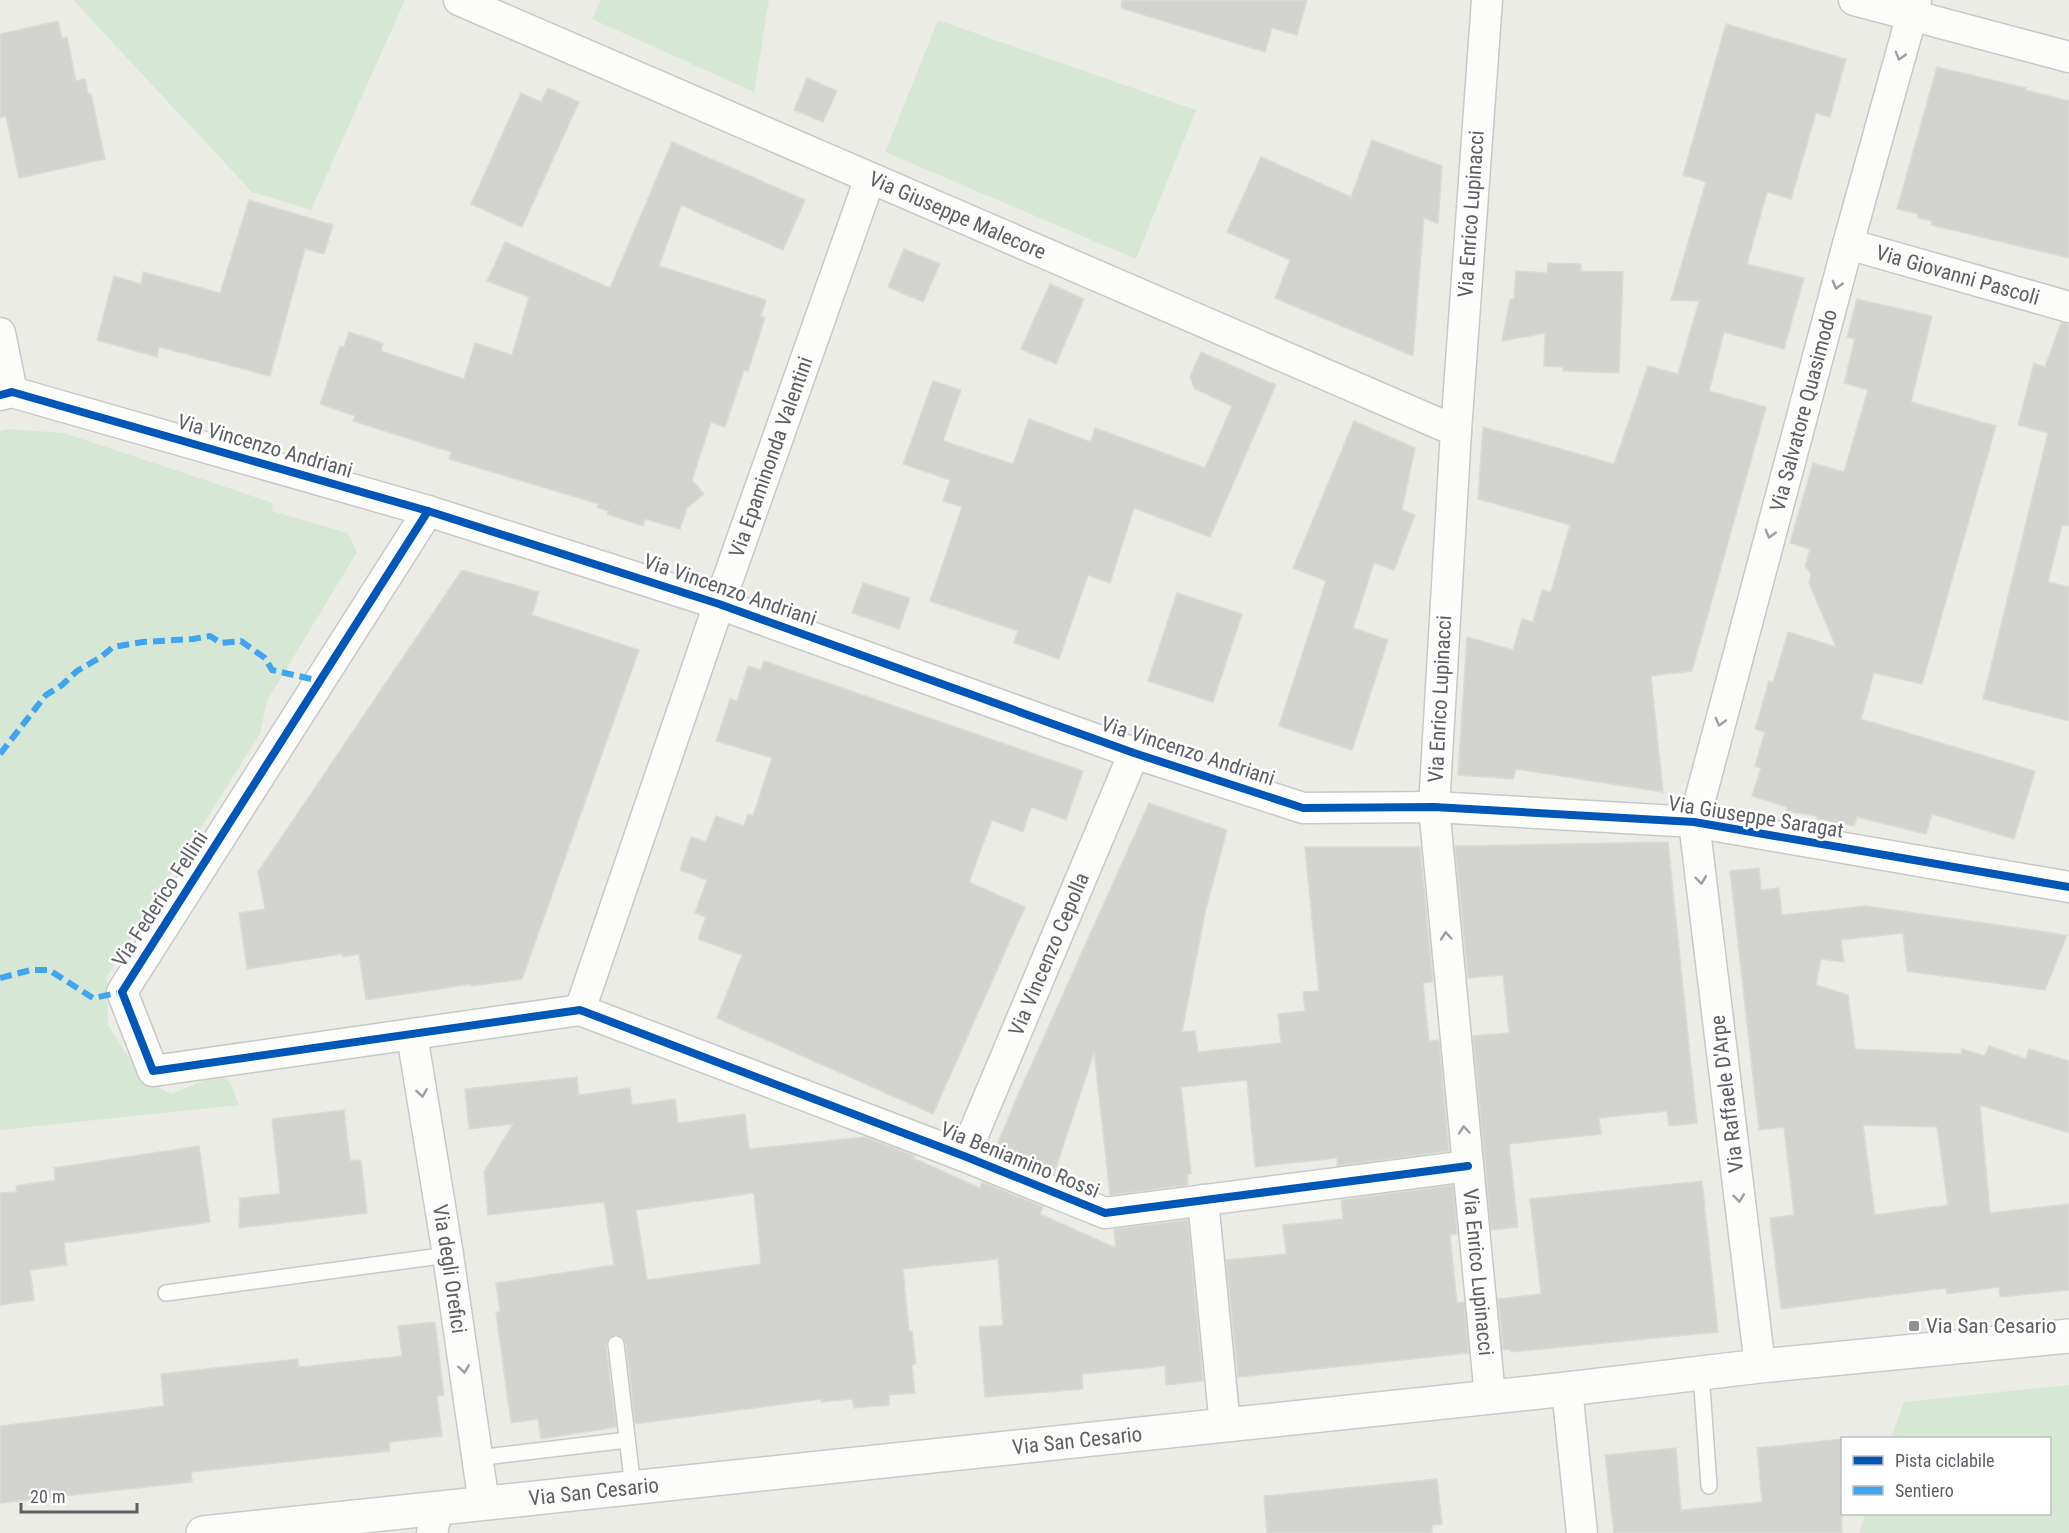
<svg xmlns="http://www.w3.org/2000/svg" width="2069" height="1533" font-family="'Roboto Condensed',sans-serif">
	<style>
		.green { fill: #d6e7d6 }
		.building { fill: #d3d3d0; stroke: #dbdbd6; stroke-width: 1.5; fill-rule: evenodd }
		.lines { fill: none; stroke-linecap: round; stroke-linejoin: round }
		.lane-casing { stroke: #c8c8c8; stroke-width: 18 }
		.street-casing { stroke: #c8c8c8; stroke-width: 33 }
		.secondary-casing { stroke: #c9c9c9; stroke-width: 36 }
		.lane { stroke: #fcfcfb; stroke-width: 15 }
		.street { stroke: #fcfcfb; stroke-width: 30 }
		.secondary { stroke: #fcfcfb; stroke-width: 33 }
		.quiet { stroke: #40a5ee; stroke-width: 6; stroke-dasharray: 12 6; stroke-linecap: butt }
		.cycleway-casing { stroke: #fff; stroke-width: 11 }
		.cycleway { stroke: #0057b8; stroke-width: 8 }
		.oneway { stroke: #9d9ea0 }
		.poi-dot { fill: #8f9092; stroke: #fff; stroke-width: 2 }
		.labels { text-anchor: middle; stroke-width: 5; stroke-linejoin: round; paint-order: stroke }
		.street-label { font-size: 21px; fill: #5d5f64; stroke: #fff }
		.poi-label { font-size: 21px; fill: #5d5f64; stroke: #fff; text-anchor: start }
	</style>
	<rect width="100%" height="100%" fill="#ecece7"/>
	<!-- green -->
	<g class="green">
		<path d="M73 0H405L311 210 252 192Z"/>
		<path d="M601 0H769L754 92 592 19Z"/>
		<path d="M938 20 1196 110 1136 259 885 152Z"/>
		<path d="M7 429 64 433 273 503 272 511 348 533 357 552 267 701 260 734 107 977 108 1025 142 1078 171 1094 218 1075 230 1082 239 1105 0 1130V431Z"/>
		<path d="M2069 1385V1533H1859L1865 1514H2050V1438H1891L1904 1402Z"/>
	</g>
	<!-- building -->
	<g class="building">
		<path d="M1122 0H1307L1297 35 1272 28 1265 52 1121 8Z"/>
		<path d="M58 21 62 39 67 37 76 81 85 79 88 94H91L105 159 19 178 6 116 0 118V34Z"/>
		<path d="M1726 24 1846 59 1830 117 1816 113 1791 199 1767 192 1747 264 1804 278 1784 349 1724 332 1709 391 1766 407 1692 671 1651 676 1663 792 1516 769 1513 779 1458 775 1467 637 1513 650 1522 619 1533 622 1542 590 1551 592 1570 525 1478 499 1483 427 1614 464 1648 366 1678 374 1699 301 1671 300 1706 182 1683 175Z"/>
		<path d="M1937 67 2026 88 2025 90 2069 101V258L1931 225 1932 221 1918 218V214L1897 209Z"/>
		<path d="M807 78 837 91 823 122 794 110Z"/>
		<path d="M548 88 579 102 522 227 471 204 521 93 541 102Z"/>
		<path d="M1372 140 1442 166 1438 224 1424 218 1413 356 1275 298 1290 260 1227 232 1261 157 1351 197Z"/>
		<path d="M672 142 805 200 783 250 681 205 659 266 766 300 761 316 765 318 748 371 744 370 725 427 711 422 692 480 704 494 687 508 680 529 645 519 643 526 607 514 609 511 597 507 599 504 449 459 451 452 353 421 355 416 320 404 340 346 344 347 349 332 383 343 381 351 464 379 475 343 512 355 529 297 487 281 505 242 610 288Z"/>
		<path d="M249 200 333 225 324 254 305 249 270 376 159 347 157 357 97 340 114 276 141 284 143 272 220 293Z"/>
		<path d="M904 249 940 264 923 302 888 287Z"/>
		<path d="M1548 263 1581 264V271L1623 272 1619 373 1563 371V367L1544 366 1545 333 1502 341 1510 299H1514L1516 271 1547 273Z"/>
		<path d="M1050 284 1084 299 1056 364 1021 349Z"/>
		<path d="M1857 299 1932 316 1911 402 1996 426 1922 684 1874 673 1861 719 2035 771 2014 839 1932 814 1926 834 1857 817 1854 826 1817 819V816L1786 811 1787 807 1752 796 1761 768 1755 766 1765 732 1755 729 1769 681 1773 683 1788 632 1836 647 1809 583 1811 574 1805 566 1810 549 1790 543 1813 463 1844 472 1868 390 1844 383 1855 339 1847 337Z"/>
		<path d="M2061 323 2069 324V526L2062 525 2048 582 2069 587V721L1983 699 2048 433 2018 425 2034 363 2045 367Z"/>
		<path d="M1201 352 1276 385 1210 537 1134 508 1110 583 1088 575 1059 659 1014 643 1018 631 930 601 962 507 943 501 950 480 903 464 933 381 961 390 943 441 1013 464 1029 419 1091 442 1095 428 1205 468 1232 406 1195 389 1190 377Z"/>
		<path d="M1354 421 1415 448 1402 510 1415 515 1394 570 1374 563 1353 628 1388 640 1352 750 1279 726 1326 581 1293 568Z"/>
		<path d="M462 570 539 592 532 615 639 650 522 979 471 986 472 984 366 1000 359 954 343 957 342 954 247 969 239 913 265 909 258 872Z"/>
		<path d="M863 583 910 598 899 629 852 613Z"/>
		<path d="M1177 593 1242 614 1213 702 1148 681Z"/>
		<path d="M764 661 1083 771 1066 820 1031 807 1023 832 992 820 969 882 1025 907 933 1114 717 1018 742 955 698 939 706 917 695 913 707 880 680 870 691 837 706 842 716 816 744 826 748 814 753 816 772 758 716 741 730 699 737 701 748 666 761 670Z"/>
		<path d="M1149 803 1227 830 1205 913 1182 1032 1195 1031 1198 1052 1281 1043 1278 1014 1305 1011 1303 992 1319 991 1305 847H1420L1433 982 1423 983 1429 1041 1439 1040 1449 1151 1337 1166V1158L1255 1167 1247 1080 1181 1087 1191 1174H1187L1188 1185 1110 1195 1094 1052 1054 1174 995 1150 1017 1097Z"/>
		<path d="M1668 842 1697 1123 1669 1126 1667 1111 1599 1118 1601 1134 1509 1144 1518 1227 1491 1230 1473 1036 1509 1033 1503 975 1468 978 1455 846Z"/>
		<path d="M1759 868 1761 890 1779 888 1782 915 1866 906 2067 935 2045 990 1907 971 1903 933 1841 940 1844 962 1821 959 1816 985 1848 995 1855 1049 1961 1054 1962 1049 1985 1056 1989 1046 2026 1059 2029 1049 2069 1061V1133L1980 1105 1990 1213 2069 1204V1290L2000 1297 1999 1287 1947 1294 1946 1288 1781 1309 1770 1218 1794 1215 1784 1127 1759 1130 1730 871ZM1863 1125 1937 1127 1948 1205 1875 1215Z"/>
		<path d="M577 1077 579 1095 630 1088 632 1105 675 1099 678 1123 745 1114 749 1149 865 1137 915 1156 913 1158 980 1188 982 1182 1043 1207 1040 1214 1116 1248 1114 1229 1188 1220 1203 1381 1166 1385 1165 1366 1082 1374 1083 1389 985 1397 979 1327 1003 1325 998 1259 903 1269 909 1331H912L916 1364 912 1365 915 1393 889 1395V1405L854 1408 852 1399 821 1402V1399L635 1424 626 1343 623 1338 615 1334 610 1337 606 1345 616 1427 541 1439 538 1419 511 1423 496 1312H500L496 1283 614 1265 604 1202 488 1215 484 1172 513 1124 469 1129 465 1089ZM754 1193 761 1264 647 1280 636 1210Z"/>
		<path d="M344 1110 350 1161 361 1160 367 1213 239 1228 240 1198 280 1194 272 1119Z"/>
		<path d="M199 1146 210 1222 64 1243 67 1265 30 1270 34 1300 0 1305V1193L17 1192 16 1186 55 1180 54 1168Z"/>
		<path d="M1702 1181 1718 1332 1511 1352 1510 1349 1503 1350 1498 1299 1541 1294 1530 1199Z"/>
		<path d="M1453 1185 1457 1234 1450 1235 1457 1303 1464 1302 1469 1353 1238 1377 1226 1260 1286 1254 1283 1225 1343 1219 1341 1200Z"/>
		<path d="M435 1322 444 1395 437 1396 442 1436 389 1442 390 1451 191 1472 192 1482 0 1503V1426L164 1406 161 1374 298 1359 299 1367 402 1356 398 1326Z"/>
		<path d="M1842 1439V1533H1614L1605 1455 1676 1448 1681 1510 1762 1502 1757 1448Z"/>
		<path d="M1437 1479 1442 1524 1432 1525V1533H1267L1264 1496Z"/>
	</g>
	<g class="lines">
		<!-- lane casing -->
		<g class="lane-casing">
			<g id="lane">
				<path d="M166 1293 448 1255"/>
				<path d="M616 1344 633 1488"/>
				<path d="M1701 1373 1709 1486"/>
				<path d="M477 1458 627 1440"/>
			</g>
		</g>
		<!-- street casing -->
		<g class="street-casing">
			<g id="street">
				<path id="s1" d="M459 0 1456 431"/>
				<path id="s2" d="M1487 0 1456 431 1434 807 1490 1397"/>
				<path d="M1854 0 2069 57"/>
				<path id="s3" d="M1848 244 2069 307"/>
				<path d="M0 333 12 392"/>
				<path d="M0 395 12 392 428 511 719 604 1134 753 1303 808 1434 807 1694 822 2069 887"/>
				<path d="M428 511 122 992 153 1071 580 1010 964 1156 1105 1213 1468 1166"/>
				<path id="s4" d="M580 1010 719 604 870 178"/>
				<path id="s5" d="M412 1035 448 1255 484 1504"/>
				<path id="s6" d="M964 1156 1134 753"/>
				<path d="M1203 1200 1225 1426"/>
				<path id="s7" d="M1760 1366 1694 822 1848 244 1916 0"/>
				<path d="M1567 1389 1582 1533"/>
				<path d="M432 1533 437 1510"/>
			</g>
		</g>
		<!-- secondary casing -->
		<g class="secondary-casing">
			<g id="secondary">
				<path id="s8" d="M203 1533 1567 1389 1760 1366 2069 1336"/>
			</g>
		</g>
		<!-- lane -->
		<use href="#lane" class="lane"/>
		<!-- street -->
		<use href="#street" class="street"/>
		<!-- secondary -->
		<use href="#secondary" class="secondary"/>
		<!-- quiet -->
		<g class="quiet">
			<path d="M0 754 46 695 62 685 77 671 101 657 113 647 143 642 193 639 210 636 221 643 241 641 265 658 272 670 320 681"/>
			<path d="M0 978 31 970H49L93 998 122 992"/>
		</g>
		<!-- cycleway casing -->
		<g class="cycleway-casing">
			<g id="cycleway">
				<path d="M0 395 12 392 428 511 719 604 1134 753 1303 808 1434 807 1694 822 2069 887"/>
				<path d="M428 511 122 992 153 1071 580 1010 964 1156 1105 1213 1468 1166"/>
			</g>
		</g>
		<!-- cycleway -->
		<use href="#cycleway" class="cycleway"/>
	</g>
	<!-- one-way arrows -->
	<defs><path id="oneway-chevron" d="M-2-3.5L2.5 0L-2 3.5" fill="none" stroke-width="1.6" stroke-linecap="round" stroke-linejoin="round" transform="scale(1.5)"/></defs>
	<g class="oneway">
		<use href="#oneway-chevron" transform="translate(1900 56) rotate(106)"/>
		<use href="#oneway-chevron" transform="translate(1837 285) rotate(105)"/>
		<use href="#oneway-chevron" transform="translate(1770 534) rotate(105)"/>
		<use href="#oneway-chevron" transform="translate(1720 722) rotate(105)"/>
		<use href="#oneway-chevron" transform="translate(1701 880) rotate(83)"/>
		<use href="#oneway-chevron" transform="translate(1446 936) rotate(-95)"/>
		<use href="#oneway-chevron" transform="translate(422 1093) rotate(81)"/>
		<use href="#oneway-chevron" transform="translate(1464 1130) rotate(-95)"/>
		<use href="#oneway-chevron" transform="translate(1739 1198) rotate(83)"/>
		<use href="#oneway-chevron" transform="translate(464 1369) rotate(82)"/>
	</g>
	<!-- markers -->
	<rect class="poi-dot" x="1908" y="1320" width="12" height="12" rx="3"/>
	<g class="labels">
		<!-- street labels -->
		<g class="street-label">
			<text transform="translate(1471 214) rotate(-86)" y="7">Via Enrico Lupinacci</text>
			<text dy="7" stroke="none"><textPath href="#s1" startOffset="543">Via Giuseppe Malecore</textPath></text>
			<text dy="7" stroke="none"><textPath href="#s3" startOffset="114">Via Giovanni Pascoli</textPath></text>
			<text dy="7" stroke="none"><textPath href="#s7" startOffset="974">Via Salvatore Quasimodo</textPath></text>
			<text transform="translate(265 446) rotate(16)" y="7">Via Vincenzo Andriani</text>
			<text dy="7" stroke="none"><textPath href="#s4" startOffset="585">Via Epaminonda Valentini</textPath></text>
			<text transform="translate(730 590) rotate(19)" y="7">Via Vincenzo Andriani</text>
			<text transform="translate(1440 699) rotate(-87)" y="7">Via Enrico Lupinacci</text>
			<text transform="translate(1188 751) rotate(18)" y="7">Via Vincenzo Andriani</text>
			<text transform="translate(1756 817) rotate(9)" y="7">Via Giuseppe Saragat</text>
			<text transform="translate(160 899) rotate(-57)" y="7">Via Federico Fellini</text>
			<text dy="7" stroke="none"><textPath href="#s6" startOffset="219">Via Vincenzo Cepolla</textPath></text>
			<text transform="translate(1727 1094) rotate(-97)" y="7">Via Raffaele D'Arpe</text>
			<text transform="translate(1020 1160) rotate(22)" y="7">Via Beniamino Rossi</text>
			<text dy="7" stroke="none"><textPath href="#s5" startOffset="237">Via degli Orefici</textPath></text>
			<text dy="7" stroke="none"><textPath href="#s2" startOffset="1276">Via Enrico Lupinacci</textPath></text>
			<text dy="7" stroke="none"><textPath href="#s8" startOffset="879">Via San Cesario</textPath></text>
			<text dy="7" stroke="none"><textPath href="#s8" startOffset="393">Via San Cesario</textPath></text>
		</g>
		<!-- poi labels -->
		<g class="poi-label">
			<text x="1926" y="1333">Via San Cesario</text>
		</g>
	</g>
	<!-- legend -->
	<rect x="1841" y="1437" width="210" height="78" fill="#ffffff" stroke="#bebfc1" stroke-width="1.5"/>
	<rect x="1853" y="1456" width="30" height="9" fill="#0057b8" stroke="#bebfc1" stroke-width="1.5"/>
	<text x="1895" y="1467" font-size="18" fill="#5d5f64">Pista ciclabile</text>
	<rect x="1853" y="1486" width="30" height="9" fill="#40a5ee" stroke="#bebfc1" stroke-width="1.5"/>
	<text x="1895" y="1497" font-size="18" fill="#5d5f64">Sentiero</text>
	<!-- scale -->
	<path d="M21 1503v9h116v-9" fill="none" stroke="#5d5f64" stroke-width="3"/>
	<text x="30" y="1503" font-size="18" fill="#5d5f64" stroke="#ffffff" stroke-width="4.5" paint-order="stroke">20 m</text>
</svg>
